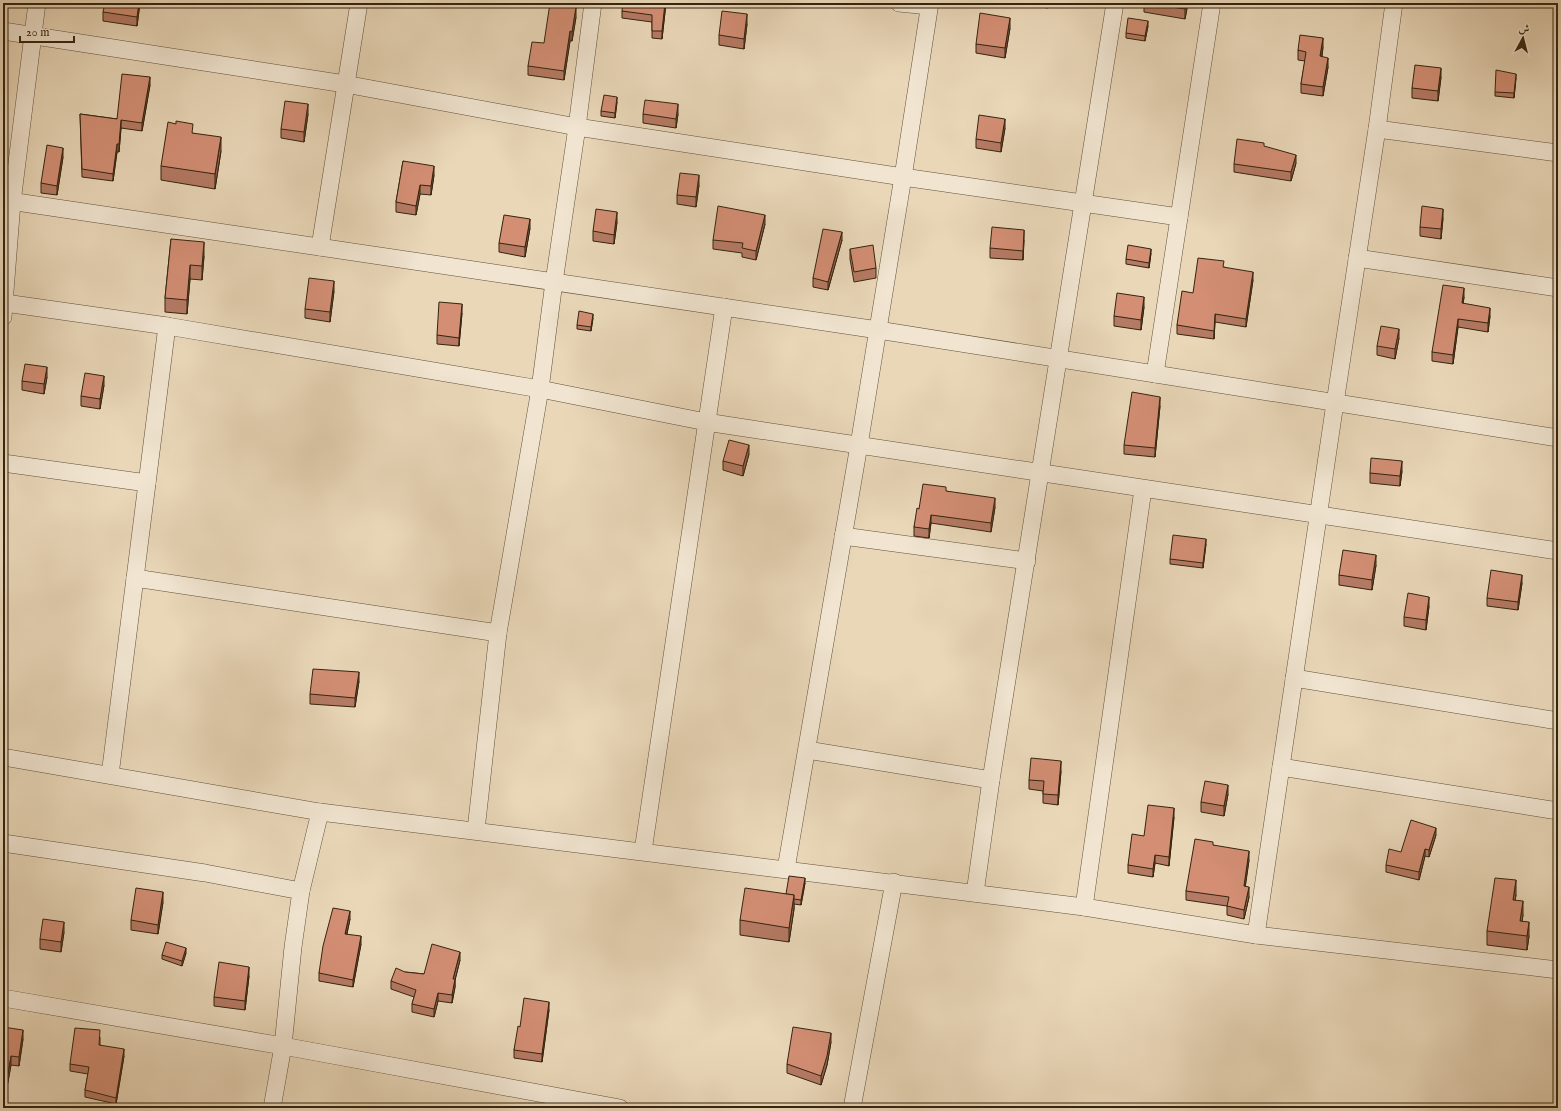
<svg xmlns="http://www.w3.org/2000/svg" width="1561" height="1111" font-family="'IM FELL English',Amiri,serif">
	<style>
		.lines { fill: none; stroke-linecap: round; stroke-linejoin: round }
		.minor-casing { stroke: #615139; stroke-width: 18 }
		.minor { stroke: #f1e5d1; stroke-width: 17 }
		.wall { fill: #b57a64; stroke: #34240f }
		.shaded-wall { fill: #946351; stroke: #34240f }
		.building { fill: #d38e74; stroke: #34240f }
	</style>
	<rect width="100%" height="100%" fill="#e9d7b8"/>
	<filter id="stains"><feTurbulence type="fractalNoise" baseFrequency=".005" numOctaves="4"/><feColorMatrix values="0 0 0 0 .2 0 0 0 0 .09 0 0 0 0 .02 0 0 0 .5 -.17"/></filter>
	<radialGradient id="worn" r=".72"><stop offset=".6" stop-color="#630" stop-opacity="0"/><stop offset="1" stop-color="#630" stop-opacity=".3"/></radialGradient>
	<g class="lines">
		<!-- minor casing -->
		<g class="minor-casing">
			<g id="minor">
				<path d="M899 3 929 6"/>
				<path d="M3 31 345 84 577 127 903 177 1179 217"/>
				<path d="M1377 129 1558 153"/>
				<path d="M3 200 878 330 1558 438"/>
				<path d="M320 247 359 3"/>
				<path d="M1357 258 1558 288"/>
				<path d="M5 303 167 326 540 389 706 422 1558 551"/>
				<path d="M3 317 12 202 37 3"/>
				<path d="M1155 374 1212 3"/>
				<path d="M3 463 147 483"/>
				<path d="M843 536 1027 561"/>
				<path d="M135 578 498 633"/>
				<path d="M1294 678 1558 721"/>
				<path d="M807 750 991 780"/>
				<path d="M3 757 320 812 1084 907 1256 935 1558 970"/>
				<path d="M1281 767 1558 811"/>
				<path d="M110 775 167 326"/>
				<path d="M476 830 498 633 540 389 554 282 577 127 593 3"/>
				<path d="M3 843 205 873 301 891 293 947 283 1046 272 1108"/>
				<path d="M643 851 724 307"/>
				<path d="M786 869 859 445 903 177 930 3"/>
				<path d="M301 891 320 812"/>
				<path d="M975 893 991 780 1115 3"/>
				<path d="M1084 907 1143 489"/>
				<path d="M1256 935 1335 403 1377 129 1394 3"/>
				<path d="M3 998 283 1046 620 1108"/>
				<path d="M852 1108 894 882"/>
			</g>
		</g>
		<!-- minor -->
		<use href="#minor" class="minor"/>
	</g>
	<!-- wall -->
	<g class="wall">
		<path d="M140 3 137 26 103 21V12Z"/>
		<path d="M666 3 662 39 652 38V22L622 18V11Z"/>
		<path d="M1016 3H1048V8Z"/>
		<path d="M1144 3H1188L1185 19 1144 12Z"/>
		<path d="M576 17 572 41H570L564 80 528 75V66L544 43Z"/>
		<path d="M747 24 744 49 719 45V35Z"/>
		<path d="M1148 26 1145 41 1126 38V33Z"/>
		<path d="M1010 28 1005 58 976 53V44Z"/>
		<path d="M1323 47 1322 57 1328 67 1323 96 1301 93V84L1305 61 1298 60V50Z"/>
		<path d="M1441 77 1438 101 1412 98V88Z"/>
		<path d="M1516 78 1514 98 1495 96V92Z"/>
		<path d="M150 85 142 131 121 128 119 152H117L113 181 82 177 80 114 117 119Z"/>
		<path d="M617 102 615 118 601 116V111Z"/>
		<path d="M308 114 304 142 281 138V129Z"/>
		<path d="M643 114H678L676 128 643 123Z"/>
		<path d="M1005 128 1001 152 976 148V139Z"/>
		<path d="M193 133 221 151 215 189 161 180V166Z"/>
		<path d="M1264 147 1296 163 1291 181 1234 172V164Z"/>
		<path d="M63 157 57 195 41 193V183Z"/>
		<path d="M403 161 434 175 431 195 420 194 416 215 396 212V202Z"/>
		<path d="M699 185 696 207 677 204V195Z"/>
		<path d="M1443 218 1441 239 1420 236V227Z"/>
		<path d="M617 222 614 244 593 241V231Z"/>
		<path d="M765 224 756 260 742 257V253L713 249V240Z"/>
		<path d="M530 228 525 257 499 252V243Z"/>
		<path d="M171 239 204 256 202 280 190 279 187 314 165 312V298Z"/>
		<path d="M842 240 828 290 813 287V278Z"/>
		<path d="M1024 240 1023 260 990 258V248Z"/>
		<path d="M850 249 876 268V278L854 282 850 259Z"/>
		<path d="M1151 253 1149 268 1126 264V259Z"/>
		<path d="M1224 267 1253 280 1246 327 1215 322 1214 339 1177 334V325L1193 293Z"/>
		<path d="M334 291 330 322 305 318V309Z"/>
		<path d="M1464 297 1463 304 1490 316 1488 332 1458 327 1453 364 1432 361V352Z"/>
		<path d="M1144 307 1141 330 1114 326V316Z"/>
		<path d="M462 313 459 346 437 344V335Z"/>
		<path d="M593 318 591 331 577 329V325Z"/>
		<path d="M1399 338 1395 359 1377 355V346Z"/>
		<path d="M47 377 44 394 22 390V381Z"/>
		<path d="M104 385 100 409 81 406V396Z"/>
		<path d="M1160 406 1155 457 1124 454V445Z"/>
		<path d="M749 454 743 476 723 470V461Z"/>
		<path d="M1402 471 1400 486 1370 483V473Z"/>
		<path d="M946 491 995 507 991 532 931 523 929 538 914 536V527L919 509Z"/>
		<path d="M1206 544 1203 568 1170 564V559Z"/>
		<path d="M1376 565 1372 590 1339 585V575Z"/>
		<path d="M1522 583 1518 610 1487 606V598Z"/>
		<path d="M1429 606 1426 630 1404 626V617Z"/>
		<path d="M359 681 355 707 310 704V694Z"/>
		<path d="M1061 771 1058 805 1043 803V791L1029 789V780Z"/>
		<path d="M1228 794 1224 816 1201 812V802Z"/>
		<path d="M1174 817 1169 866 1155 863 1153 877 1128 873V865L1144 836Z"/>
		<path d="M1436 835 1429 857 1425 856 1419 880 1386 872V865L1401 852Z"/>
		<path d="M1213 845 1249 860 1245 887 1249 897 1244 919 1227 915V906L1186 900V891Z"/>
		<path d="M805 883 801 905 794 904V909L789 942 740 935V920Z"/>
		<path d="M1516 895 1515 900 1523 915 1522 921 1529 936 1527 950 1487 945V931Z"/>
		<path d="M163 902 158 934 131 930V920Z"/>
		<path d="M350 919 347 934 361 944 353 987 319 981V973Z"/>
		<path d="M64 932 61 952 40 949V939Z"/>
		<path d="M186 953 182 966 162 959V955Z"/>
		<path d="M460 960 455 980V987L452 1003 438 1001 434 1017 412 1012V1004L414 997 391 989V981L405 972 424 974Z"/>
		<path d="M249 976 245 1010 214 1006V997Z"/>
		<path d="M549 1010 542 1062 514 1058V1050L520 1027Z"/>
		<path d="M3 1027 23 1039 19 1066 11 1065 5 1098H3Z"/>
		<path d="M100 1037V1045L124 1056 116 1104 85 1097V1090L88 1074 70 1071V1064Z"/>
		<path d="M831 1042 827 1065 821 1085 787 1073V1064Z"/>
	</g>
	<!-- shaded-wall -->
	<g class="shaded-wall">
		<path d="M139 3H140L137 26V17Z"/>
		<path d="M665 3H666L662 39V31Z"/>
		<path d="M1186 3H1188L1185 19V9Z"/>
		<path d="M576 7V17L572 41V32Z"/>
		<path d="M747 14V24L744 49V39Z"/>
		<path d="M1010 18V28L1005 58V48Z"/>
		<path d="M1148 21V26L1145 41V36Z"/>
		<path d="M570 31V41L564 80V71Z"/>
		<path d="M1323 38V47L1320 66V56Z"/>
		<path d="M1328 58V67L1323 96V87Z"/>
		<path d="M1441 68V77L1438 101V91Z"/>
		<path d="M1516 74V78L1514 98V93Z"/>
		<path d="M150 77V85L142 131V123Z"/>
		<path d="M617 97V102L615 118V113Z"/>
		<path d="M308 104V114L304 142V132Z"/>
		<path d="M678 104V114L676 128V119Z"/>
		<path d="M1005 119V128L1001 152V143Z"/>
		<path d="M121 120V128L119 152V144Z"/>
		<path d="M221 137V151L215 189V174Z"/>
		<path d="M117 144V152L113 181V174Z"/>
		<path d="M63 148V157L57 195V186Z"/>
		<path d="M1296 155V163L1291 181V172Z"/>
		<path d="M434 166V175L431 195V186Z"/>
		<path d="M699 175V185L696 207V197Z"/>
		<path d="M420 185V194L416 215V206Z"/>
		<path d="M1443 209V218L1441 239V229Z"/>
		<path d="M617 212V222L614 244V235Z"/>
		<path d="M765 215V224L756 260V251Z"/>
		<path d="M530 219V228L525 257V247Z"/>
		<path d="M1024 230V240L1023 260V251Z"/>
		<path d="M842 232V240L828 290V282Z"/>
		<path d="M204 242V256L202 280V266Z"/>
		<path d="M1151 249V253L1149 268V263Z"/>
		<path d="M190 265V279L187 314V300Z"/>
		<path d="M1253 272V280L1246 327V319Z"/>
		<path d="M334 281V291L330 322V312Z"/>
		<path d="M1464 288V297L1462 312V303Z"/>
		<path d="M1144 297V307L1141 330V320Z"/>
		<path d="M462 304V313L459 346V338Z"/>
		<path d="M1490 308V316L1488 332V323Z"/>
		<path d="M593 314V318L591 331V327Z"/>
		<path d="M1215 314V322L1214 339V331Z"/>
		<path d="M1458 319V327L1453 364V355Z"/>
		<path d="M1399 329V338L1395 359V349Z"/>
		<path d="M47 367V377L44 394V384Z"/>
		<path d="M104 376V385L100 409V399Z"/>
		<path d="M1160 397V406L1155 457V448Z"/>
		<path d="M749 445V454L743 476V466Z"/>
		<path d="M1402 461V471L1400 486V476Z"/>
		<path d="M995 498V507L991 532V523Z"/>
		<path d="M931 515V523L929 538V529Z"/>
		<path d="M1206 539V544L1203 568V563Z"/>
		<path d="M1376 555V565L1372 590V580Z"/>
		<path d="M1522 575V583L1518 610V602Z"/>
		<path d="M1429 597V606L1426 630V620Z"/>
		<path d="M359 672V681L355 707V698Z"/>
		<path d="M1061 761V771L1058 805V795Z"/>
		<path d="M1228 785V794L1224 816V806Z"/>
		<path d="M1174 808V817L1169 866V857Z"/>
		<path d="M1436 828V835L1429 857V850Z"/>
		<path d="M1425 849V856L1419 880V872Z"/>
		<path d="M1249 851V860L1244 896V886Z"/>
		<path d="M1155 855V863L1153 877V869Z"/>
		<path d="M805 878V883L801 905V900Z"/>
		<path d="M1516 880V895L1513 914V900Z"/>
		<path d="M1249 887V897L1244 919V910Z"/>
		<path d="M163 892V902L158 934V925Z"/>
		<path d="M794 895V909L789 942V928Z"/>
		<path d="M1523 901V915L1520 935V921Z"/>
		<path d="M350 911V919L345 941V934Z"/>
		<path d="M64 922V932L61 952V942Z"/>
		<path d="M1529 922V936L1527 950V936Z"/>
		<path d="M361 936V944L353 987V980Z"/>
		<path d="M186 948V953L182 966V961Z"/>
		<path d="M460 952V960L455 980V987L452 1003 453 979Z"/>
		<path d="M249 967V976L245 1010V1001Z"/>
		<path d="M438 993V1001L434 1017V1009Z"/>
		<path d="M549 1002V1010L542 1062V1054Z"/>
		<path d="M23 1030V1039L19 1066V1057Z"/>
		<path d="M831 1033V1042L827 1065 821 1085V1076Z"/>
		<path d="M124 1049V1056L116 1104V1098Z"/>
		<path d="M11 1056V1065L5 1098V1089Z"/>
	</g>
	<!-- building -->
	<g class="building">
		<path d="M105 3H139L137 17 103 12Z"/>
		<path d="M550 3 576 7 572 32 570 31 564 71 528 66 532 42 544 43Z"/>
		<path d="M623 3H665L662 31H652V15L622 11Z"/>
		<path d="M1145 3H1186L1185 9Z"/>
		<path d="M722 11 747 14 744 39 719 35Z"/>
		<path d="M980 13 1010 18 1005 48 976 44Z"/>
		<path d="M1128 18 1148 21 1145 36 1126 33Z"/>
		<path d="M1300 35 1323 38 1320 56 1328 58 1323 87 1301 84 1306 52 1298 50Z"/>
		<path d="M1415 65 1441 68 1438 91 1412 88Z"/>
		<path d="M1496 70 1516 74 1514 93 1495 92Z"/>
		<path d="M122 74 150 77 142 123 121 120 119 144H117L113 174 82 169 80 114 117 119Z"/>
		<path d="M604 95 617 97 615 113 601 111Z"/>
		<path d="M645 100 678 104 676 119 643 114Z"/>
		<path d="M285 101 308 104 304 132 281 129Z"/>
		<path d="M979 115 1005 119 1001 143 976 139Z"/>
		<path d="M176 121 193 124 192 133 221 137 215 174 161 166 168 122 176 124Z"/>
		<path d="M1237 139 1264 143V146L1296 155 1291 172 1234 164Z"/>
		<path d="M47 145 63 148 57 186 41 183Z"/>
		<path d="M403 161 434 166 431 186 420 185 416 206 396 202Z"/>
		<path d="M680 173 699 175 696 197 677 195Z"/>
		<path d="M718 206 765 215 756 251 742 248 743 243 713 240Z"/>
		<path d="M1422 206 1443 209 1441 229 1420 227Z"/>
		<path d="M596 209 617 212 614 235 593 231Z"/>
		<path d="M504 215 530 219 525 247 499 243Z"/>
		<path d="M992 227 1024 230 1023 251 990 248Z"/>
		<path d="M823 229 842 232 828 282 813 278Z"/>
		<path d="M171 239 204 242 202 266 190 265 187 300 165 298Z"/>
		<path d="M873 245 876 268 854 272 850 249Z"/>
		<path d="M1128 245 1151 249 1149 263 1126 259Z"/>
		<path d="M1198 258 1224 261 1223 267 1253 272 1246 319 1215 314 1214 331 1177 325 1182 291 1193 293Z"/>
		<path d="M309 278 334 281 330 312 305 309Z"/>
		<path d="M1443 285 1464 288 1462 303 1490 308 1488 323 1458 319 1453 355 1432 352Z"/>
		<path d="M1117 293 1144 297 1141 320 1114 316Z"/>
		<path d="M439 302 462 304 459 338 437 335Z"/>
		<path d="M579 311 593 314 591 327 577 325Z"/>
		<path d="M1381 326 1399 329 1395 349 1377 346Z"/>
		<path d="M25 364 47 367 44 384 22 381Z"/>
		<path d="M85 373 104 376 100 399 81 396Z"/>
		<path d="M1132 392 1160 397 1155 448 1124 445Z"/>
		<path d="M729 440 749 445 743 466 723 461Z"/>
		<path d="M1371 458 1402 461 1400 476 1370 473Z"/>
		<path d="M923 484 946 487V491L995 498 991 523 931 515 929 529 914 527 917 508 919 509Z"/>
		<path d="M1173 535 1206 539 1203 563 1170 559Z"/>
		<path d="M1343 550 1376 555 1372 580 1339 575Z"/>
		<path d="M1491 570 1522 575 1518 602 1487 598Z"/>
		<path d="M1408 593 1429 597 1426 620 1404 617Z"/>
		<path d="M313 669 359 672 355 698 310 694Z"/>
		<path d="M1031 758 1061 761 1058 795 1043 794 1044 781 1029 780Z"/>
		<path d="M1205 781 1228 785 1224 806 1201 802Z"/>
		<path d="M1148 805 1174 808 1169 857 1155 855 1153 869 1128 865 1132 834 1144 836Z"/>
		<path d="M1411 820 1436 828 1429 850 1425 849 1419 872 1386 865 1389 849 1401 852Z"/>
		<path d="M1195 839 1213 842V845L1249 851 1244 886 1249 887 1244 910 1227 906 1229 897 1186 891Z"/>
		<path d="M789 876 805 878 801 900 794 899V895L786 894Z"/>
		<path d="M1495 878 1516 880 1513 900 1523 901 1520 921 1529 922 1527 936 1487 931Z"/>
		<path d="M136 888 163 892 158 925 131 920Z"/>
		<path d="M745 888 794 895 789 928 740 920Z"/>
		<path d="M333 908 350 911 345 934 361 936 353 980 319 973 323 946Z"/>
		<path d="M43 919 64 922 61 942 40 939Z"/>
		<path d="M166 942 186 948 182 961 162 955Z"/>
		<path d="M432 944 460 952 453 979H455L452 995 438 993 434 1009 412 1004 416 990 391 981 396 968 405 972 424 974Z"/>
		<path d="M219 962 249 967 245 1001 214 997Z"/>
		<path d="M524 998 549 1002 542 1054 514 1050 518 1026 520 1027Z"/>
		<path d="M3 1027 23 1030 19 1057 11 1056 5 1089H3Z"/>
		<path d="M793 1027 831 1033 827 1056 821 1076 787 1064Z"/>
		<path d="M75 1028 100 1030 99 1045 124 1049 116 1098 85 1090 89 1067 70 1064Z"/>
	</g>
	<!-- margin -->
	<rect width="1561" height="1111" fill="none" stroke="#e9d7b8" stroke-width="16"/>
	<rect x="4" y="4" width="1553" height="1103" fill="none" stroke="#34240f" stroke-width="2"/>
	<rect x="8" y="8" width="1545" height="1095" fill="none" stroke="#34240f"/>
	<!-- north arrow -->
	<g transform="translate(1523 38) rotate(7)" stroke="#f1e5d1" stroke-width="3" paint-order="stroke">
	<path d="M0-3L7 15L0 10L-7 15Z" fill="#34240f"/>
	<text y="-6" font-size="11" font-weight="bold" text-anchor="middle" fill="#34240f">ش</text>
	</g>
	<!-- scale -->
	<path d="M20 36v6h54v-6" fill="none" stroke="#34240f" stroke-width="2"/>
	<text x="26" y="36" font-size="12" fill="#34240f" stroke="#f1e5d1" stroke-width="3" paint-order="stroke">20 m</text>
	<rect width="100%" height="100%" filter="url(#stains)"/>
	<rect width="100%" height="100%" fill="url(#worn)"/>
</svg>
